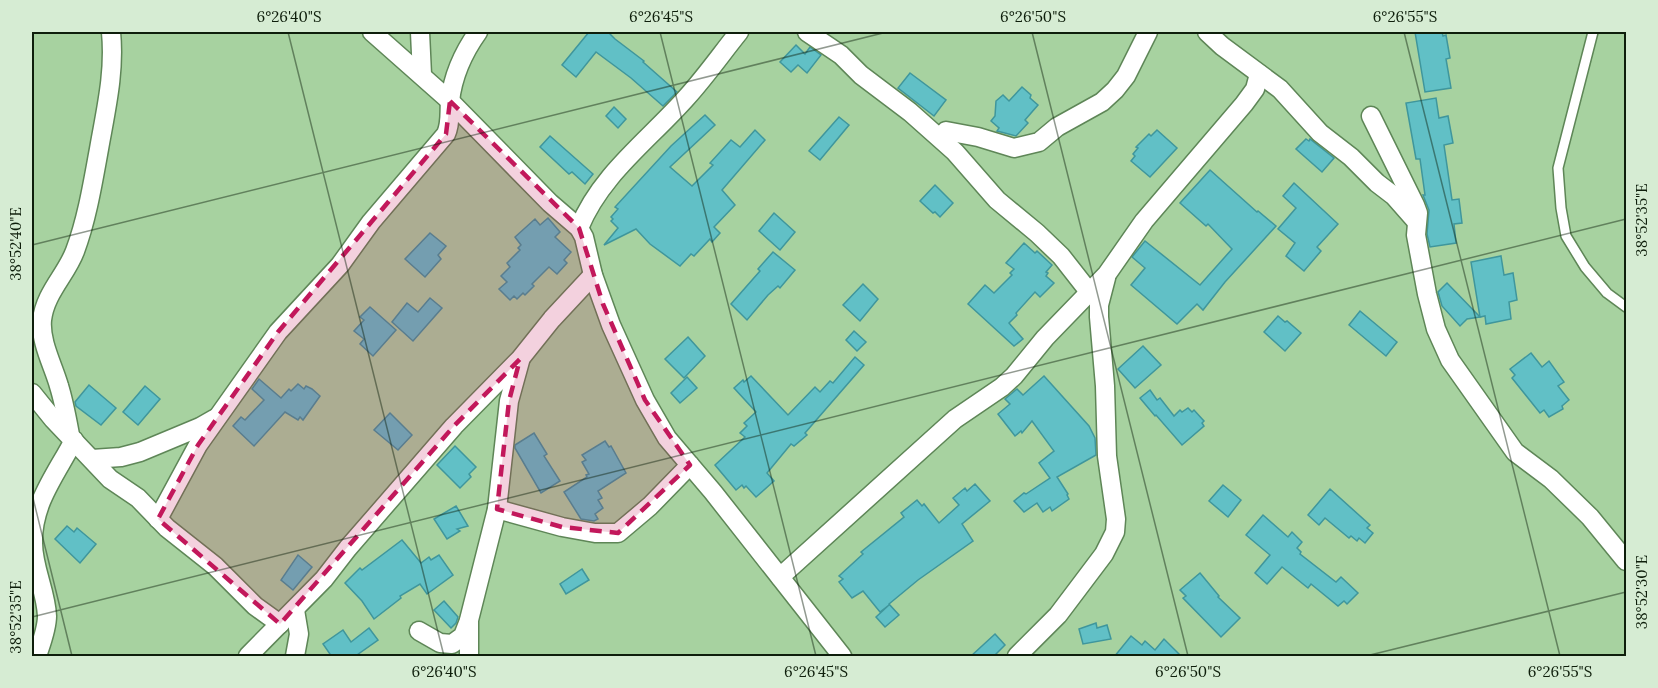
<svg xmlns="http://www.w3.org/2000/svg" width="1658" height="688" font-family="Lora,serif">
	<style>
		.building { fill: #61c0c6; stroke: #3f969c; stroke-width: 1.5 }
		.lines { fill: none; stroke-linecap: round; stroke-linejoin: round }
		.lane-casing { stroke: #5e8657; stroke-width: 12 }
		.street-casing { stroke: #5e8657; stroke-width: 21 }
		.lane { stroke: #fff; stroke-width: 9 }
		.street { stroke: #fff; stroke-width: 18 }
		.marked { fill: #c2185b; fill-opacity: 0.2; stroke: #c2185b; stroke-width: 4.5; stroke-dasharray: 12 8; stroke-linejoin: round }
		.ticks { fill: none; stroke: #0e1e0b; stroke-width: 1.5; stroke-opacity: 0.45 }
		.neatline { fill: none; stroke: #0e1e0b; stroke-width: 2 }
		.ticks-label { font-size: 15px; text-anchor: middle; fill: #0e1e0b }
	</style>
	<rect width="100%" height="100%" fill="#a7d2a0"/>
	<!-- building -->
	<g class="building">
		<path d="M589 32H608L615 39 644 61 643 62 677 92 663 106 631 78 596 52 576 77 562 65Z"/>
		<path d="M1415 32H1442L1443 36 1446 35 1450 58 1446 59 1451 88 1425 92Z"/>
		<path d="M796 45 805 54 810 47 821 55 807 73 798 65 791 72 780 62Z"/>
		<path d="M910 73 946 100 934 116 898 88Z"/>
		<path d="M1022 87 1031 95 1030 98 1038 105 1025 120 1028 123 1016 136 997 131 999 128 991 121 995 116 996 101 1003 95 1009 101Z"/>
		<path d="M1436 98 1439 118 1448 116 1453 143 1444 145 1452 200 1459 199 1462 223 1454 224 1456 243 1430 247 1427 234 1429 210 1423 195H1425L1420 159H1416L1406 103Z"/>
		<path d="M614 107 626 119 618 128 606 116Z"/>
		<path d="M705 115 715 125 670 167 692 186 713 165 710 163 731 140 740 147 755 130 765 140 722 190 735 205 714 227 720 233 712 242 710 239 694 256 691 254 680 266 650 244 636 229 604 245 618 228 611 221 613 219 611 217 618 209 615 207 671 146Z"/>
		<path d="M839 117 849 125 820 160 809 151Z"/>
		<path d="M1157 130 1177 148 1150 177 1131 161 1135 156 1133 154 1138 148 1136 147 1149 134 1151 136Z"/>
		<path d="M550 136 593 174 585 184 572 172 569 174 540 147Z"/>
		<path d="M1306 139 1309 141 1310 139 1334 158 1322 172 1296 149Z"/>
		<path d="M1210 170 1257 212 1258 211 1276 226 1225 282 1203 310 1197 304 1177 324 1131 285 1145 268 1132 257 1145 241 1200 285 1232 249 1208 224 1206 226 1180 203Z"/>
		<path d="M1294 183 1338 224 1317 247 1321 251 1304 271 1286 256 1295 243 1278 229 1296 208 1283 196Z"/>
		<path d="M935 185 953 203 940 217 935 212 933 213 920 201Z"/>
		<path d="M774 213 795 232 780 250 759 231Z"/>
		<path d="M548 218 560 232 555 237 571 252 564 260 567 263 557 274 549 267 532 284 534 286 525 295 523 293 517 299 514 296 510 300 499 289 507 282 501 276 510 267 507 263 520 250 518 248 521 245 515 237 535 219 540 225Z"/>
		<path d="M430 233 446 246 438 255 441 259 425 277 405 259Z"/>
		<path d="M1024 243 1035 253 1037 251 1052 265 1046 272 1048 273 1046 276 1054 283 1040 297 1035 292 1016 313 1017 315 1009 323 1023 339 1014 346 968 304 985 285 994 293 1012 275 1010 273 1014 269 1006 263Z"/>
		<path d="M773 252 795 270 780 288 778 286 768 295 747 320 731 304 760 271 758 269Z"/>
		<path d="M1501 256 1504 275 1513 273 1517 300 1509 302 1511 319 1486 324 1485 316 1480 317 1471 262Z"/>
		<path d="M1447 283 1480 317 1467 319 1460 326 1442 306 1438 292Z"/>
		<path d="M863 284 878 299 860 321 843 305Z"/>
		<path d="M430 298 442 308 413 341 392 322 407 303 418 312Z"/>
		<path d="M370 307 396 330 373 356 360 344 364 339 354 331 364 320 360 317Z"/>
		<path d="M1360 311 1397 342 1386 356 1349 325Z"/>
		<path d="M1278 316 1285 322 1287 321 1301 333 1285 351 1264 332Z"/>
		<path d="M854 331 866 342 857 351 846 340Z"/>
		<path d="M688 337 705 356 684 378 665 359Z"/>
		<path d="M1143 346 1161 365 1135 388 1118 369Z"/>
		<path d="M1531 353 1542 367 1549 361 1564 382 1558 386 1569 400 1562 406 1563 409 1549 417 1544 410 1540 413 1512 378 1515 375 1510 369Z"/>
		<path d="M855 357 864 365 805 433 807 435 794 446 791 444 767 473 774 481 756 497 746 486 744 488 742 485 736 490 715 465 745 437 740 433 747 426 744 423 756 412 734 388 743 380 744 382 751 376 788 415 815 387 820 392 830 381 833 383Z"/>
		<path d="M1044 376 1089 426 1095 438 1096 455 1057 477 1068 494 1067 495 1069 499 1052 511 1050 507 1043 512 1037 503 1024 512 1014 501 1024 493 1026 494 1050 478 1039 463 1054 451 1032 421 1022 433 1021 431 1015 436 998 414 1010 404 1005 399 1017 389 1023 395Z"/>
		<path d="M687 377 697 388 680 403 671 393Z"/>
		<path d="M259 379 281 398 289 389 291 391 298 384 304 389 306 386 312 389 320 396 303 420 300 417 298 420 285 412 254 446 233 426 241 417 245 420 264 400 252 389Z"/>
		<path d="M89 385 116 408 101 425 76 406 75 402Z"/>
		<path d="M145 386 160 399 138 425 123 412Z"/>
		<path d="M1150 390 1157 400 1160 398 1174 416 1180 410 1182 412 1188 408 1192 412 1194 410 1204 421 1202 423 1204 426 1182 445 1156 415 1155 416 1140 398Z"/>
		<path d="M390 413 412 435 398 450 374 430Z"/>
		<path d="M534 433 547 454 544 456 560 481 541 493 515 448V445Z"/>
		<path d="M605 441 609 447 611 446 626 473 598 491 602 498 598 500 603 508 595 514 598 519 594 521 581 519 564 492 587 477 586 475 589 474 582 462 586 460 582 455Z"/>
		<path d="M455 446 476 467 469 474 471 477 460 488 437 465Z"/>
		<path d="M975 484 990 501 962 524 973 541 918 580 889 604 899 615 885 627 876 617 889 605 880 612 863 591 852 598 839 582 843 579 839 576 863 554 861 552 904 517 901 513 917 500 922 506 924 504 939 523 959 505 953 498 965 488 967 491Z"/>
		<path d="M1223 485 1241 500 1228 517 1209 501Z"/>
		<path d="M1330 489 1370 525 1367 528 1373 533 1365 543 1359 538 1357 541 1351 536 1349 538 1325 518 1319 525 1308 515Z"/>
		<path d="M456 506 468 526 457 529 460 531 447 539 434 519Z"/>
		<path d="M1263 515 1288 537 1292 532 1302 542 1297 548 1301 552 1300 554 1336 582 1341 577 1358 593 1347 604 1344 601 1338 606 1311 584 1308 588 1282 567 1267 584 1255 573 1270 555 1246 535Z"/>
		<path d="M67 526 74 532 77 528 96 544 80 563 55 539Z"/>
		<path d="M402 540 421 563 429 557 431 560 439 555 453 575 427 594 420 584 400 596 401 598 374 619 362 601 345 583 360 568 362 570Z"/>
		<path d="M298 555 312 567 293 590 281 580Z"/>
		<path d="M582 569 589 580 566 594 560 584Z"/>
		<path d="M1200 573 1219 596 1218 597 1240 618 1221 637 1183 598 1186 596 1180 590Z"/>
		<path d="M444 601 458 617 456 623 451 628 434 610Z"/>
		<path d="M1096 623 1097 628 1107 625 1111 639 1083 644 1079 629Z"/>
		<path d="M369 628 378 640 354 657H332L323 644 343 630 351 642Z"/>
		<path d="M995 634 1005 645 993 657H970Z"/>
		<path d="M1131 636 1142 645 1145 641 1155 650 1164 639 1182 657H1114Z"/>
	</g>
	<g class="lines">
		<!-- lane casing -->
		<g class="lane-casing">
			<path id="lane" d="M1593 32 1558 168 1561 208 1566 236 1585 267 1607 293 1626 307"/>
		</g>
		<!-- street casing -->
		<g class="street-casing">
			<g id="street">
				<path d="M372 32 450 101 550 203 579 228 584 237 593 275 611 325 645 400 667 438 713 492 842 656"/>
				<path d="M420 32 422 75"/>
				<path d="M807 32 841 55 861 75 910 112 955 152 997 200 1037 233 1061 256 1090 293"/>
				<path d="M1207 32 1222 46 1280 89 1320 133 1351 157 1377 183 1394 196 1416 221"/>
				<path d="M1371 116 1415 205 1418 213 1416 235 1427 294 1436 329 1450 360 1515 452 1551 479 1590 517 1626 561"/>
				<path d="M946 131 978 137 1014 148 1039 142 1057 127 1102 102 1115 90 1126 76 1148 32"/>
				<path d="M579 228C601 174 649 140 687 97 706 76 722 53 739 32"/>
				<path d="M32 393 53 419 110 479 138 498 167 528 215 566 255 606 280 624"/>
				<path d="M70 435C67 419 64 402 59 386 53 365 40 342 42 320 45 293 66 275 75 251 87 219 93 182 99 149 106 109 115 72 111 32"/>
				<path d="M92 459 121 457 140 452 200 427 214 419"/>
				<path d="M497 509 562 527 595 533H618L650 506 690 465"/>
				<path d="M158 519 198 445 278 332 340 265 371 222 446 134C451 123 449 113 450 101 453 75 463 53 478 32"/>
				<path d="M780 577 955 419 1002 387 1014 376 1045 338 1107 274 1144 221 1244 104 1255 89 1259 74"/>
				<path d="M295 610 299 634 295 656"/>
				<path d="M419 631 440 643 452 644 463 636 468 623"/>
				<path d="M37 656C41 644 47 629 47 616 46 591 33 568 33 543 32 503 57 473 74 440"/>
				<path d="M248 656 324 579 348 548 454 426 520 359 552 319 593 275"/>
				<path d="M469 656V620L497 509 509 401 520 361"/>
				<path d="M1017 656 1058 615 1104 554 1115 532 1116 519 1107 456 1105 386 1099 317V305L1106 278"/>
			</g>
		</g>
		<!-- lane -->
		<use href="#lane" class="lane"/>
		<!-- street -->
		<use href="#street" class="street"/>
	</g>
	<!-- marked area -->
	<path class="marked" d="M450 101 579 228 603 304 645 400 690 465 618 533 562 527 497 509 509 401 520 359 454 426 280 624 158 519 198 445 278 332 446 134Z"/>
	<!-- ticks -->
	<path class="ticks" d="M288 32 444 656M660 32 816 656M1032 32 1188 656M1404 32 1560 656M32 245 887 32M32 494 72 656M32 617 1626 219M1366 656 1626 592"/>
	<!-- border -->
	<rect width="1658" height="688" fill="none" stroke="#d6ecd3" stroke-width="66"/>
	<rect x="33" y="33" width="1592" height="622" class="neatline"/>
	<g class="ticks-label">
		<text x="289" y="22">6°26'40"S</text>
		<text x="661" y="22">6°26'45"S</text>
		<text x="1033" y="22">6°26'50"S</text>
		<text x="1405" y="22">6°26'55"S</text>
		<text transform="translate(1642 220) rotate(-90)" y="5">38°52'35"E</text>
		<text transform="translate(16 244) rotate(-90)" y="5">38°52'40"E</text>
		<text transform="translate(1642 592) rotate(-90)" y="5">38°52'30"E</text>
		<text transform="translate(16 617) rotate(-90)" y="5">38°52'35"E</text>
		<text x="444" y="677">6°26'40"S</text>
		<text x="816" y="677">6°26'45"S</text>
		<text x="1188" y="677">6°26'50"S</text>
		<text x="1560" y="677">6°26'55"S</text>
	</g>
</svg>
